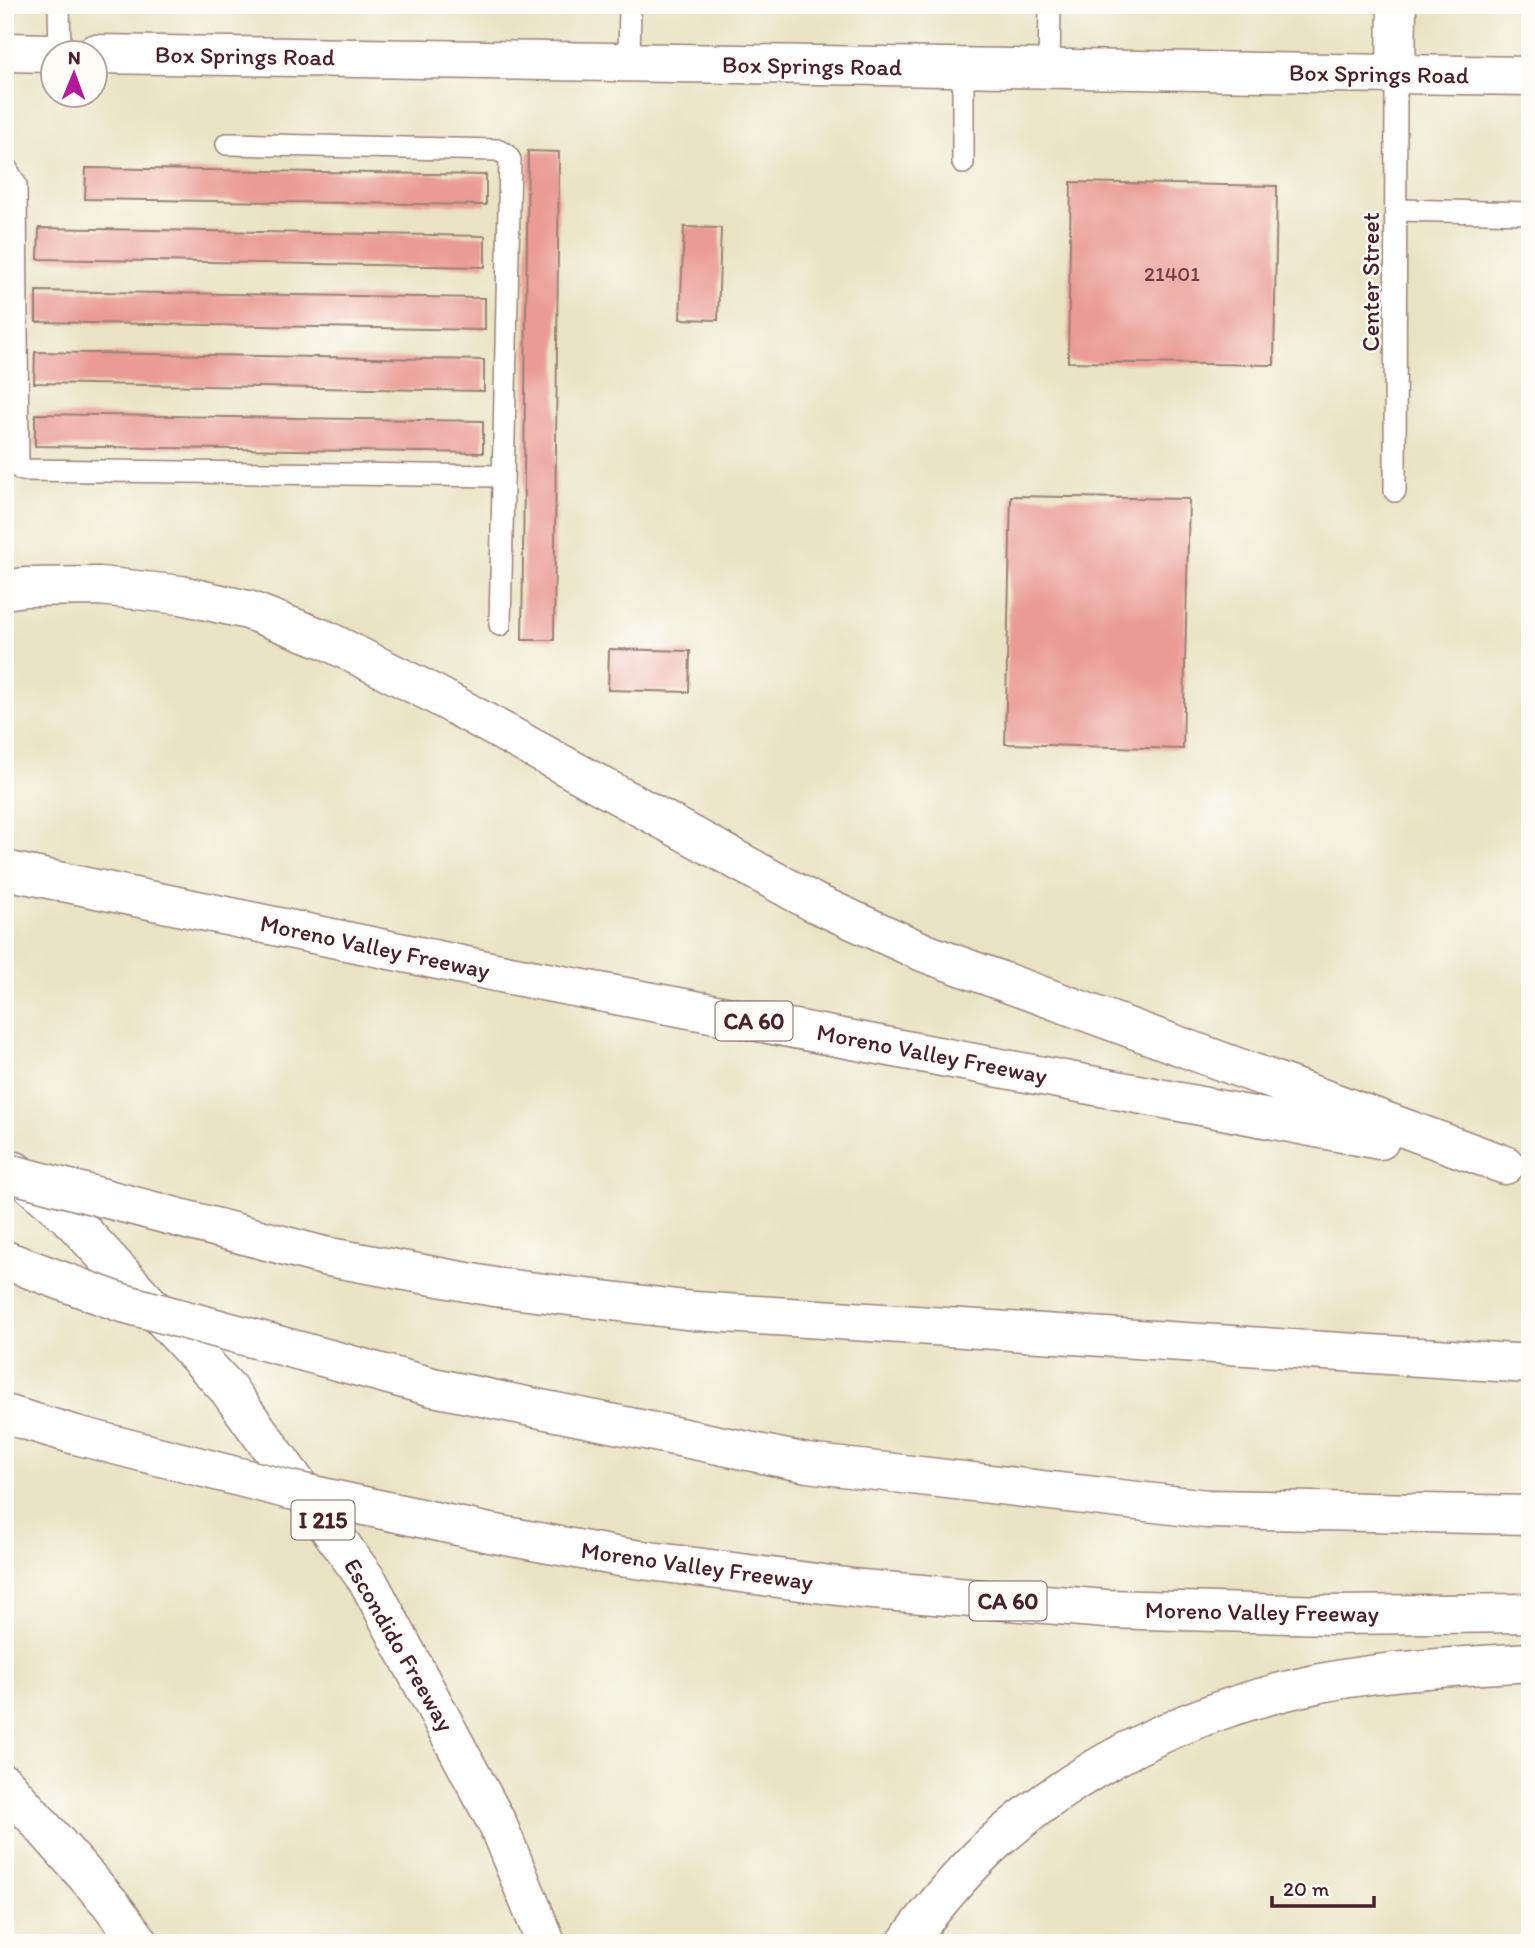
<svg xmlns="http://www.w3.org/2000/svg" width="1535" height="1948" font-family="Itim,sans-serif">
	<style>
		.building { fill: #ea9b94 }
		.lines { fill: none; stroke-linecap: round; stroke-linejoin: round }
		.service-casing { stroke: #9a8177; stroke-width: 24 }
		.minor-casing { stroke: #9a8177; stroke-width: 41 }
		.secondary-casing { stroke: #9a8177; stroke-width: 41 }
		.motorway-casing { stroke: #9a8177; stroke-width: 41 }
		.service { stroke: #fff; stroke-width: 21 }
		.minor { stroke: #fff; stroke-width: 38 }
		.secondary { stroke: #fff; stroke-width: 38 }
		.motorway { stroke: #fff; stroke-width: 38 }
		.motorway-bridge-casing { stroke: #9a8177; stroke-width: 41; stroke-linecap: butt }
		.motorway-bridge { stroke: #fff; stroke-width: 38 }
		.labels { text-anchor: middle; stroke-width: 5; stroke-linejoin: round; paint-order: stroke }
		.number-label { font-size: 21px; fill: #723e45 }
		.shield { fill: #fdfcf7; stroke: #806168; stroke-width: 2 }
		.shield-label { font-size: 23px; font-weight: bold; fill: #4a1f2b }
		.street-label { font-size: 24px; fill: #4a1f2b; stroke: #fdfcf7 }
	</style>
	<rect width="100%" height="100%" fill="#fdfcf7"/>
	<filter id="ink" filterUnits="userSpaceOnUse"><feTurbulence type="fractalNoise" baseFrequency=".0143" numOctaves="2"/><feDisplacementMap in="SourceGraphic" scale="14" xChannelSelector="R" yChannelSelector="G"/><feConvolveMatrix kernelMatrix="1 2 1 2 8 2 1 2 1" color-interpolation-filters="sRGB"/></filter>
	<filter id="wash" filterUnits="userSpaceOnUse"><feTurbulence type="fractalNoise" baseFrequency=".00686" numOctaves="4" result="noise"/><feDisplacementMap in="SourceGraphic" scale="28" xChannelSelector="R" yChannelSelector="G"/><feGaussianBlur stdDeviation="1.57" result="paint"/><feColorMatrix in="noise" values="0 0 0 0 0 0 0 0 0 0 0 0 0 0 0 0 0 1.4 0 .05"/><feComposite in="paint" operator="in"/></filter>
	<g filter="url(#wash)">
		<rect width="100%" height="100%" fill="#e9e3c3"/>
		<g id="blocks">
			<!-- building -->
			<g class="building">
				<path d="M528 151 559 152 554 640H522Z"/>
				<path d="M86 168 486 175V205L85 199Z"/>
				<path d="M1071 182 1277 186 1274 365 1068 362Z"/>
				<path d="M684 227 721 228 718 320 680 319Z"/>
				<path d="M39 228 485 236V267L38 259Z"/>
				<path d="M36 291 485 298V330L36 322Z"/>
				<path d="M35 352 484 360V391L34 383Z"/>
				<path d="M35 414 483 421V453L35 446Z"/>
				<path d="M1011 496 1189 499 1183 749 1005 744Z"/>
				<path d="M609 649 690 651 689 692 608 690Z"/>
			</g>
		</g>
	</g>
	<g filter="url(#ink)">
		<use href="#blocks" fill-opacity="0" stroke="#9a8177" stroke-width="2"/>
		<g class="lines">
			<!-- service casing -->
			<g class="service-casing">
				<g id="service">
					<path d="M59 5 60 52"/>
					<path d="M629 63 630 5"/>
					<path d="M1049 70 1050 5"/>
					<path d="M227 144 497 150 506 154 510 160 500 625"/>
					<path d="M963 163V68"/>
					<path d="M5 166 16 185 18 467 22 470 501 476"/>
					<path d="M1397 210 1530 213"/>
					<path d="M1395 491 1396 74"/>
				</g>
			</g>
			<!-- minor casing -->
			<g class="minor-casing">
				<path id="minor" d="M1396 74 1397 5"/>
			</g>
			<!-- secondary casing -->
			<g class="secondary-casing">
				<g id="secondary">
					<path d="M5 52 52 53"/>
					<path d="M94 54 1530 76"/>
				</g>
			</g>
			<!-- motorway casing -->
			<g class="motorway-casing">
				<g id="motorway">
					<path d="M5 590 25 587 100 586 181 595 248 610 326 640 434 694 813 902 925 953 1505 1165"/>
					<path d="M5 870 510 975 1380 1140"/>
					<path d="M15 1171 70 1218 228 1389 369 1583 497 1823 546 1943"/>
					<path d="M324 1256 494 1287 694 1311 1530 1364"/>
					<path d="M433 1387 807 1463 1207 1509 1530 1515"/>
					<path d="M5 1414 72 1434"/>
					<path d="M490 1533 620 1557 861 1589 1106 1609 1331 1615 1530 1613"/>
					<path d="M5 1784 110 1903 140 1943"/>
					<path d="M906 1943C932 1909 966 1867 998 1839 1085 1764 1186 1714 1298 1688 1374 1670 1452 1667 1530 1662"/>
				</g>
			</g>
			<!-- service -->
			<use href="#service" class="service"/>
			<!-- minor -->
			<use href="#minor" class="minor"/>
			<!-- secondary -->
			<use href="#secondary" class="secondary"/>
			<!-- motorway -->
			<use href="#motorway" class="motorway"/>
			<!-- motorway-bridge casing -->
			<g class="motorway-bridge-casing">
				<g id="motorway-bridge">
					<path d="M5 1172 324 1256"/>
					<path d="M5 1260 119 1302 433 1387"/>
					<path d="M72 1434 290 1490 490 1533"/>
				</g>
			</g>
			<!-- motorway-bridge -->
			<use href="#motorway-bridge" class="motorway-bridge"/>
		</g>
	</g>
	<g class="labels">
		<!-- number labels -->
		<g class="number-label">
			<text x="1172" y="281">21401</text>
		</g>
		<!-- shield labels -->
		<g class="shield">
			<rect x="715.5" y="1001.5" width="77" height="39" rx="5"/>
			<rect x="291.5" y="1500.5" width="63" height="39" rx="5"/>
			<rect x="969.5" y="1581.5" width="77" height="39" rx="5"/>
		</g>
		<g class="shield-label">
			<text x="754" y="1029">CA 60</text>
			<text x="323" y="1528">I 215</text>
			<text x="1008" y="1609">CA 60</text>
		</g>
		<!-- street labels -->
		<g class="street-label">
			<text transform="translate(245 56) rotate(1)" y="8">Box Springs Road</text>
			<text transform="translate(812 66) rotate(1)" y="8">Box Springs Road</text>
			<text transform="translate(1379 74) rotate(1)" y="8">Box Springs Road</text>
			<text transform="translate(1371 282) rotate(-90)" y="8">Center Street</text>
			<text transform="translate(375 947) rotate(12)" y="8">Moreno Valley Freeway</text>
			<text transform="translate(932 1054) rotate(11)" y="8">Moreno Valley Freeway</text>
			<text transform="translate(697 1566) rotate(8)" y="8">Moreno Valley Freeway</text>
			<text transform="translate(1262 1612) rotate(1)" y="8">Moreno Valley Freeway</text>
			<text transform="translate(399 1645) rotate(60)" y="8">Escondido Freeway</text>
		</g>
	</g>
	<!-- margin -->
	<rect width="1535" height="1948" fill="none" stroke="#fdfcf7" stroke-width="28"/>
	<!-- north arrow -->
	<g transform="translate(74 74) rotate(1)"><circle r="33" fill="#fdfcf7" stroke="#b5a4a5" stroke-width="2"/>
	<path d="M0-5L12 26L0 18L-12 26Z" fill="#b5179e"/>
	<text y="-10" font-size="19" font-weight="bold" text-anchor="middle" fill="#4a1f2b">N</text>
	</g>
	<!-- scale -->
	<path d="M1272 1896v10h102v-10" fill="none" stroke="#4a1f2b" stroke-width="3.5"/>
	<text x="1283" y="1896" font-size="21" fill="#4a1f2b" stroke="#fdfcf7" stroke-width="5" paint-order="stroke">20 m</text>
</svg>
